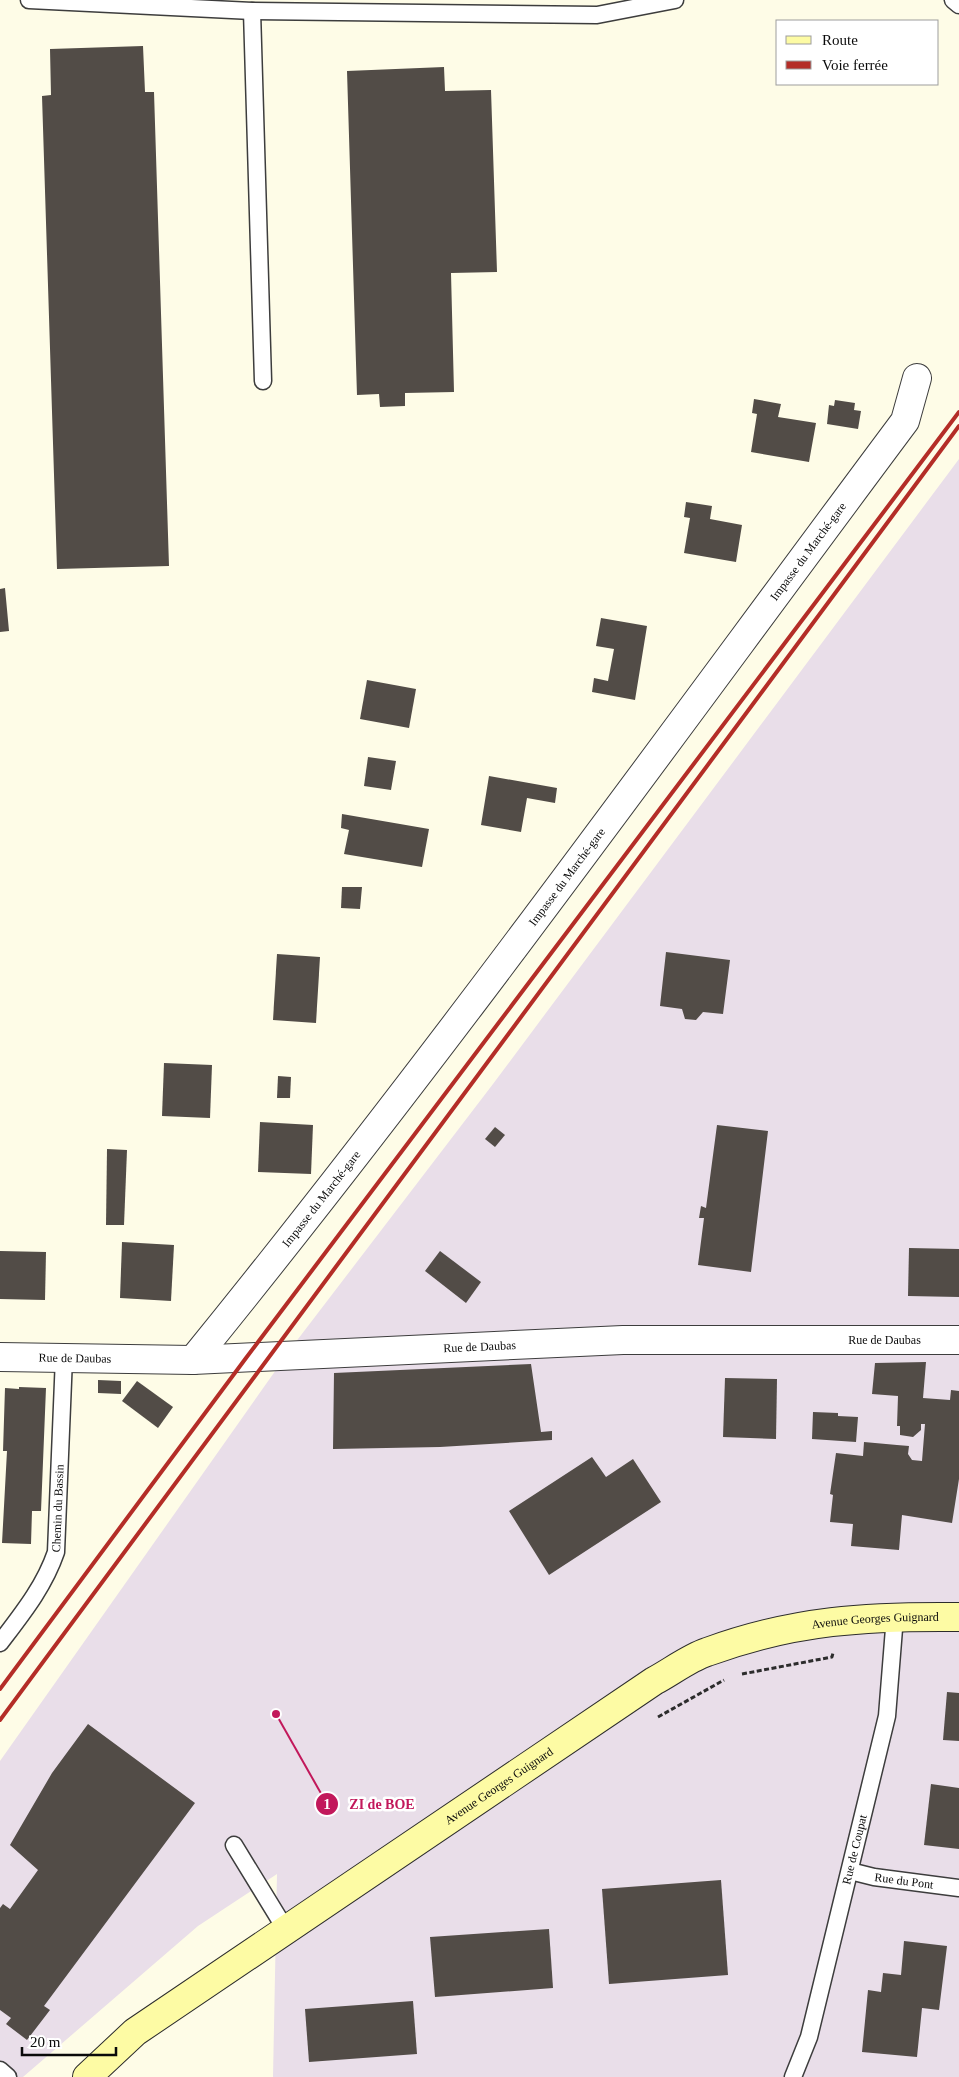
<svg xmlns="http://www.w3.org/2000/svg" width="959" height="2077" font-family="'Times New Roman',serif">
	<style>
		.industrial { fill: #e9dee9 }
		.building { fill: #524c47 }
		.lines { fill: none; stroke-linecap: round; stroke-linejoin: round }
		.lane-casing { stroke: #3d3d3d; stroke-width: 19 }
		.street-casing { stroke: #3d3d3d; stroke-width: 30 }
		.secondary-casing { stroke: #2c2c2c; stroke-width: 30 }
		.path { stroke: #2c2c2c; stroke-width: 3; stroke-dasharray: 5 2.5; stroke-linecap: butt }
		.lane { stroke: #fff; stroke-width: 16 }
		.street { stroke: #fff; stroke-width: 28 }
		.secondary { stroke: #fdfba4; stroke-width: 28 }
		.rail { stroke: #b42d27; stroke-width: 4 }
		.labels { text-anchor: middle; stroke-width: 5; stroke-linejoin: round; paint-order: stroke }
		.street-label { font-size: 12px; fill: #0a0a0a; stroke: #fff }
		.leader { fill: none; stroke: #c2185b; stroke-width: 2 }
		.callout-dot { fill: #c2185b; stroke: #fff; stroke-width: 2 }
		.mark-label { font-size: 15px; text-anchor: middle; font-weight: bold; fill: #fff }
		.callout-label { font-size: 14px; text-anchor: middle; font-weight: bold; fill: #c2185b; stroke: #fff; stroke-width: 5; stroke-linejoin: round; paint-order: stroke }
	</style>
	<rect width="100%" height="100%" fill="#fefce7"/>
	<!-- industrial -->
	<path class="industrial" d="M959 459V2077H273L277 1874 198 1926 23 2077H0V1761L295 1343 493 1084Z"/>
	<!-- building -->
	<g class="building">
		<path d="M143 46 145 92H154L169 566 57 569 42 96 51 95 50 49Z"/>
		<path d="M444 67 445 91 491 90 497 272 451 273 454 392 405 393V406L380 407 379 394 357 395 347 71Z"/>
		<path d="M754 399 781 404 778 417 816 423 809 462 751 452 757 414 752 413Z"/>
		<path d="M835 400 855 403 854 410 861 411 858 429 827 424 829 405 834 406Z"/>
		<path d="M686 502 712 506 710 519 742 525 736 562 684 553 690 518 684 517Z"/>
		<path d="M5 588 9 631 0 632V589Z"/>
		<path d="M601 618 647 626 635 700 592 692 594 678 608 681 614 649 596 646Z"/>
		<path d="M367 680 416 689 409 728 360 719Z"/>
		<path d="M368 757 396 761 391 790 364 786Z"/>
		<path d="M489 776 557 788 555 803 527 798 521 832 481 825Z"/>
		<path d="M342 814 429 829 422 867 344 854 349 830 341 828Z"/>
		<path d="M342 887H362L360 909 341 908Z"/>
		<path d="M666 952 730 960 723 1014 703 1012 696 1020 685 1019 682 1009 660 1006Z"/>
		<path d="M277 954 320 957 316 1023 273 1020Z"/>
		<path d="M164 1063 212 1065 210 1118 162 1116Z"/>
		<path d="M278 1076 291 1077 290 1098H277Z"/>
		<path d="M260 1122 313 1125 311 1174 258 1172Z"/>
		<path d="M717 1125 768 1131 751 1272 698 1265 704 1218H699L701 1206 706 1208Z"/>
		<path d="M495 1127 505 1135 495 1147 485 1139Z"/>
		<path d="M107 1149 127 1150 124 1225H106Z"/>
		<path d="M122 1242 174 1245 171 1301 120 1298Z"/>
		<path d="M909 1248 959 1249V1297L908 1296Z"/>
		<path d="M0 1251 46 1252 45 1300 0 1299Z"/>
		<path d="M440 1251 481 1282 466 1303 425 1271Z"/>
		<path d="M926 1362 923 1398 950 1400 951 1390 959 1391V1479L952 1523 902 1515 899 1550 851 1546 853 1524 830 1522 833 1495 830 1494 836 1453 863 1456 864 1442 897 1445 909 1446 908 1454 912 1460 922 1461 925 1424H921V1430L913 1437 900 1435V1426H897L898 1396 872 1394 875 1363Z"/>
		<path d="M531 1364 541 1432 552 1431V1440L440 1447 333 1449 334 1373Z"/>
		<path d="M725 1378 777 1379 776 1439 723 1437Z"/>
		<path d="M98 1380 121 1381V1394L98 1393Z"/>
		<path d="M137 1381 173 1407 158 1428 122 1401Z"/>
		<path d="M19 1387 46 1388 41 1511H32L31 1544 2 1543 7 1451H3L5 1388 19 1389Z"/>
		<path d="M813 1412 838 1413V1416L858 1417 856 1442 812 1439Z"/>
		<path d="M592 1457 606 1477 633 1459 661 1502 549 1575 509 1511Z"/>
		<path d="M947 1692 959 1693V1741L943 1740Z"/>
		<path d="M88 1724 195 1803 44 2006 50 2010 27 2040 6 2024 11 2018 0 2010V1908L3 1904 10 1909 38 1870 10 1845 52 1773Z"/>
		<path d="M931 1784 959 1788V1849L924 1845Z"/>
		<path d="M721 1880 728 1975 609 1984 602 1889Z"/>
		<path d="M549 1929 553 1988 435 1997 430 1937Z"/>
		<path d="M904 1941 947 1946 939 2010 922 2008 917 2057 862 2052 868 1990 881 1992 883 1973 901 1975Z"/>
		<path d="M413 2001 417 2054 309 2062 305 2009Z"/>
	</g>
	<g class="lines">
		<!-- lane casing -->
		<g class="lane-casing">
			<g id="lane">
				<path d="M29 0 252 11 597 15 675 0"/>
				<path d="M953 0 959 5"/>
				<path d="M252 11 263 381"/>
				<path id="s1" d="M0 1643C22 1614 44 1587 56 1552L64 1357"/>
				<path d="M234 1845 286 1930"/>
				<path id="s2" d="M850 1871 874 1877 959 1888"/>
				<path d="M0 2070 8 2077"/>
				<path id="s3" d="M793 2077 809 2037 887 1716 895 1616"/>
			</g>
		</g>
		<!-- street casing -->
		<g class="street-casing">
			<g id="street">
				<path id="s4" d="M0 1357 193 1360 623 1340H959"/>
				<path id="s5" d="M193 1360C441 1055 670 736 905 421L917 378"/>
			</g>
		</g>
		<!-- secondary casing -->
		<g class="secondary-casing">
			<g id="secondary">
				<path id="s6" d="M87 2077 135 2032 654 1681C671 1672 689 1658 707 1652 794 1620 868 1616 959 1617"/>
			</g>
		</g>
		<!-- path -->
		<g class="path">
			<path d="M742 1674 832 1657 833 1653"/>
			<path d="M658 1717 724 1680"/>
		</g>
		<!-- lane -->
		<use href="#lane" class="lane"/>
		<!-- street -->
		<use href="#street" class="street"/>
		<!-- secondary -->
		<use href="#secondary" class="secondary"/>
		<!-- rail -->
		<g class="rail">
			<path d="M0 1689 246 1358 959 412"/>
			<path d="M0 1720 959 426"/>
		</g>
	</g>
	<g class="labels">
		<!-- street labels -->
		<g class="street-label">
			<text dy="4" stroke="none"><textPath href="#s5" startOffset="1016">Impasse du Marché-gare</textPath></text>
			<text dy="4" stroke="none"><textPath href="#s5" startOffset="611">Impasse du Marché-gare</textPath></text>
			<text dy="4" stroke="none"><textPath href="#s5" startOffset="206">Impasse du Marché-gare</textPath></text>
			<text dy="4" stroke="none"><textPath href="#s4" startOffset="885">Rue de Daubas</textPath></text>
			<text dy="4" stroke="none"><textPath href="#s4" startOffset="480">Rue de Daubas</textPath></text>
			<text dy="4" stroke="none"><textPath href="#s4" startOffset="75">Rue de Daubas</textPath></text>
			<text dy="4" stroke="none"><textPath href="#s1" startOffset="151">Chemin du Bassin</textPath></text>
			<text dy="4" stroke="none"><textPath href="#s6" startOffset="925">Avenue Georges Guignard</textPath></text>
			<text dy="4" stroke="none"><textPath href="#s6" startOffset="505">Avenue Georges Guignard</textPath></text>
			<text dy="4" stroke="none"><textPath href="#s3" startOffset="236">Rue de Coupat</textPath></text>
			<text dy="4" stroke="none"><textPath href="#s2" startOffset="55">Rue du Pont</textPath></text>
		</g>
	</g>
	<!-- callouts -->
	<path class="leader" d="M276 1714L327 1804"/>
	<g class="callout-dot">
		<circle cx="276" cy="1714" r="5"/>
		<circle cx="327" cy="1804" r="12"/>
	</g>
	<g class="mark-label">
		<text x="327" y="1809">1</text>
	</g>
	<g class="callout-label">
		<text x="382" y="1809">ZI de BOE</text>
	</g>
	<!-- legend -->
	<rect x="776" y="20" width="162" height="65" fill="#ffffff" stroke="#9d9d9d"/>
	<rect x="786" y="36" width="25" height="8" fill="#fdfba4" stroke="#9d9d9d"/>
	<text x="822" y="45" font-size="15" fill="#0a0a0a">Route</text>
	<rect x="786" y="61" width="25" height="8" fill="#b42d27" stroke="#9d9d9d"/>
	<text x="822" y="70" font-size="15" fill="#0a0a0a">Voie ferrée</text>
	<!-- scale -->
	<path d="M22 2047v8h94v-8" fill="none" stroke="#0a0a0a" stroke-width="2.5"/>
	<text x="30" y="2047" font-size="15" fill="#0a0a0a" stroke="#ffffff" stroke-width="4" paint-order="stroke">20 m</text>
</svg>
